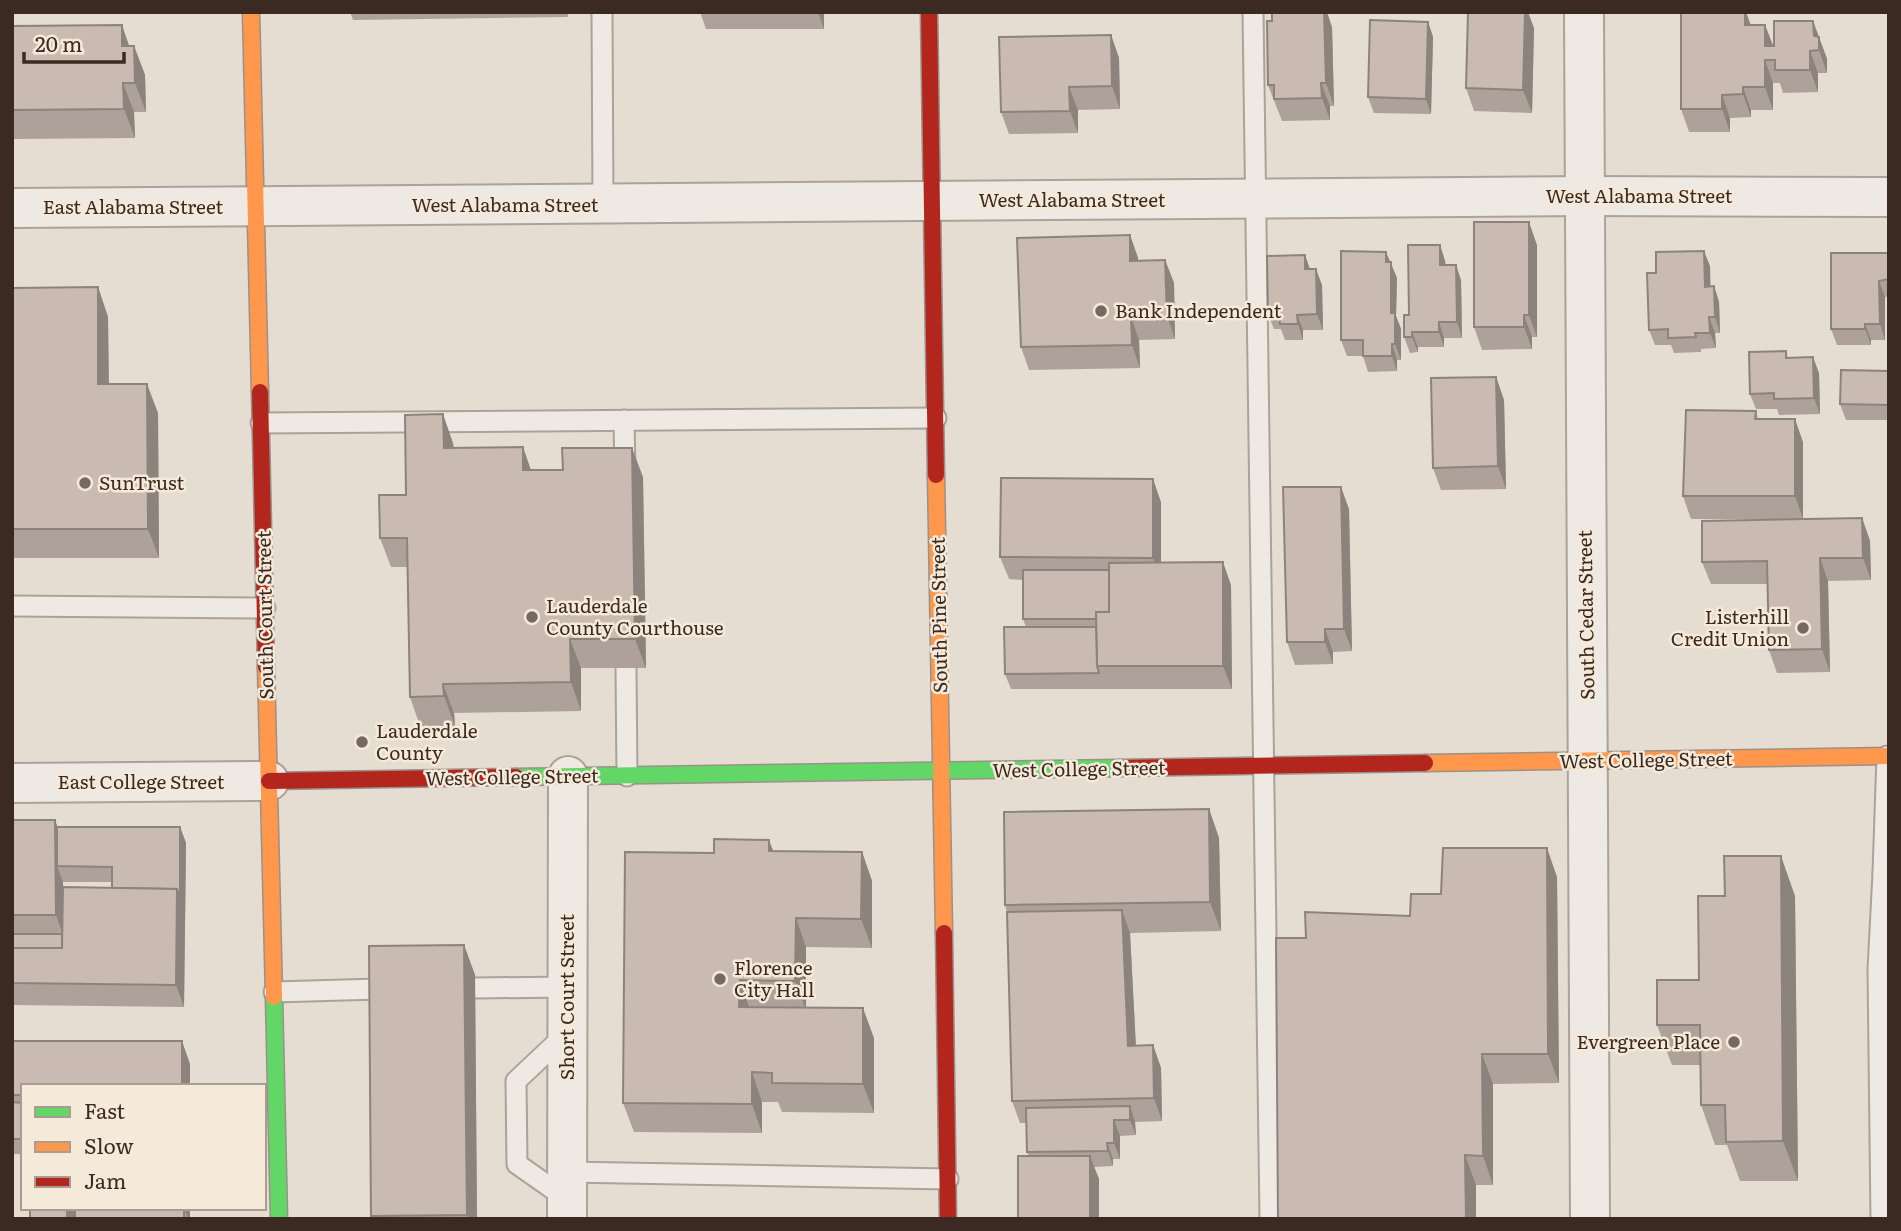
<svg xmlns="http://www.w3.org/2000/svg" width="1901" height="1231" font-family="Literata,serif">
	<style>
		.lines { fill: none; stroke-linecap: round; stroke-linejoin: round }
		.lane-casing { stroke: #aba299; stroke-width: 23 }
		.street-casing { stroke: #aba299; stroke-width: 42 }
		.fast-casing { stroke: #9a928a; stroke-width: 19 }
		.slow-casing { stroke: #9a928a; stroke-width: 19 }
		.jam-casing { stroke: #9a928a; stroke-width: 19 }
		.lane { stroke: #eee9e2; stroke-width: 19 }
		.street { stroke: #eee9e2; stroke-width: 38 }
		.fast { stroke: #63d668; stroke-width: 16 }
		.slow { stroke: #ff974d; stroke-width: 16 }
		.jam { stroke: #b3261e; stroke-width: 16 }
		.wall { fill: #ada199; fill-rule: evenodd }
		.shaded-wall { fill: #8d837d }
		.building { fill: #c9bbb2; stroke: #8d837d; stroke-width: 2 }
		.poi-dot { fill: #76695f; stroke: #f5e9d9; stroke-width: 2.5 }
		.labels { text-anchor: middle; stroke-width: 5; stroke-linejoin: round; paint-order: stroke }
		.street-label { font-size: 19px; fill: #3a2a21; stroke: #f5e9d9 }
		.poi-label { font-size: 19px; fill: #3a2a21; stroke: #f5e9d9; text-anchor: start }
	</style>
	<rect width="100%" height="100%" fill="#e5ddd1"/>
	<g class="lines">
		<!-- lane casing -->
		<g class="lane-casing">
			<g id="lane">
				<path d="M602 12 603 205"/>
				<path d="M1253 12 1270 1219"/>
				<path d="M624 420 625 473"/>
				<path d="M261 423 936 418"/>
				<path d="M12 606 265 608"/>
				<path d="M626 668 627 776"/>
				<path d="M1883 873 1887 756"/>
				<path d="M475 988 568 987"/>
				<path d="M274 992 379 989"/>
				<path d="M567 1172 948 1179"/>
				<path d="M567 1199 517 1164 516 1081 567 1033"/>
				<path d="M1881 1219 1878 969 1883 873H1889"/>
			</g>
		</g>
		<!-- street casing -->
		<g class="street-casing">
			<g id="street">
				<path d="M1584 12 1590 1219"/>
				<path d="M12 208 1586 196 1889 197"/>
				<path d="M12 783 269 781"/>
				<path d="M567 1219 568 776"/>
			</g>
		</g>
		<!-- fast casing -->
		<g class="fast-casing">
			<g id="fast">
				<path d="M516 777 1120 768"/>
				<path d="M274 997 279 1219"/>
			</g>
		</g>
		<!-- slow casing -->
		<g class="slow-casing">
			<g id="slow">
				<path d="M251 12 260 392"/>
				<path d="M936 475 944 933"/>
				<path d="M266 667 274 997"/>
				<path d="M1425 763 1889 756"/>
			</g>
		</g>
		<!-- jam casing -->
		<g class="jam-casing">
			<g id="jam">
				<path d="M929 12 936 475"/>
				<path d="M260 392 266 667"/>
				<path d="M1120 768 1425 763"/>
				<path d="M269 781 516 777"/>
				<path d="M944 933 948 1219"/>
			</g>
		</g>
		<!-- lane -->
		<use href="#lane" class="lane"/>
		<!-- street -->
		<use href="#street" class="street"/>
		<!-- fast -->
		<use href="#fast" class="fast"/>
		<!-- slow -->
		<use href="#slow" class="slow"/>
		<!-- jam -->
		<use href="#jam" class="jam"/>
	</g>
	<!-- wall -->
	<g class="wall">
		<path d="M350 12H568V17L353 20Z"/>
		<path d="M700 12H824V29H706Z"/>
		<path d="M1746 12 1750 25H1765L1773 46 1813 21 1827 59V73H1818V92L1783 93 1780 83H1773V110H1751V117L1730 118V132H1689L1681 109Z"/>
		<path d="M1428 22 1433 37 1431 114 1374 113 1368 97Z"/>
		<path d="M12 26 134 46 145 75 146 112H134L135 138 12 139Z"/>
		<path d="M1332 27 1334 106H1330V120L1282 121 1268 85Z"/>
		<path d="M1534 28 1532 113 1474 111 1466 88Z"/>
		<path d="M1111 35 1119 58 1120 109 1078 110V133L1009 134 1001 112Z"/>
		<path d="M1130 235 1138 258V261L1165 260 1174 283 1175 339 1139 340 1140 368 1029 370 1021 347Z"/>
		<path d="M1440 245 1445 261 1446 265 1461 280 1462 338H1444V347H1418V352L1410 353 1404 337 1409 315Z"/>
		<path d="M1537 245V337H1532V349L1482 350 1474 327Z"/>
		<path d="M1305 255 1310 269 1322 285 1323 330H1303V340H1285L1281 329H1274L1268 314Z"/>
		<path d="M1889 255V296L1885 297V340H1871V345H1837L1831 329Z"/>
		<path d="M1390 262 1397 278 1396 316 1401 329V360H1397V371L1368 372 1363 356H1347L1341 340Z"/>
		<path d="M1710 266V287L1714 286 1719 302 1720 333H1715L1716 348 1701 349V352L1674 353 1671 345H1655L1649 330Z"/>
		<path d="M98 287 108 317 109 384 158 413 159 558H12V288Z"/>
		<path d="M1786 351 1788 358 1819 373 1820 414 1779 415 1777 409H1756L1750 394Z"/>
		<path d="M1889 371V420H1846L1840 404Z"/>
		<path d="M1496 377 1504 400 1506 489 1441 490 1433 468Z"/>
		<path d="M1756 411 1758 419 1803 442V519H1691L1683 496Z"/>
		<path d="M453 443 454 448 531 470 643 477 646 668H581V711L454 713 455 726H420L410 697 407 567H391L380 538 406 495Z"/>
		<path d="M1161 502V562L1231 585 1232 689H1011L1005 674 1026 627 1023 619V580L1009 579 1000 557Z"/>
		<path d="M1349 509 1352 651 1333 652V664L1295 665 1287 642Z"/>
		<path d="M1862 518 1870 541 1871 580 1828 581 1830 672 1777 673 1769 650 1768 584H1711L1702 562Z"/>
		<path d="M1209 809 1219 838 1221 931 1130 933 1136 1046 1153 1045 1161 1068 1162 1121 1135 1122 1136 1135 1120 1136V1159H1113V1166L1094 1167 1099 1179V1219H1018L1029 1156 1027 1152V1123H1020L1012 1101 1007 912 1005 905Z"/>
		<path d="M12 820H55L57 827H180L186 843 184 1007 12 1005ZM63 882H112V888L63 887Z"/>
		<path d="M774 851 862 852 872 881V948L806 947V1008L874 1038V1113L782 1112 778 1102H762V1133L634 1132 623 1103 714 853Z"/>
		<path d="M1557 877 1559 1083 1493 1084V1185H1476V1219H1278L1410 916 1441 894Z"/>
		<path d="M1795 896 1798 1181H1740L1727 1145H1715L1701 1105V1065H1672L1657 1025 1699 980Z"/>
		<path d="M464 945 475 975 477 1219H372L371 1216Z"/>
		<path d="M12 1041 190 1064V1086H23V1154H12Z"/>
		<path d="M87 1208H190V1219H30L81 1210H87Z"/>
	</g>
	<!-- shaded-wall -->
	<g class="shaded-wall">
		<path d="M818 12H824V29Z"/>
		<path d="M1324 12H1327L1332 27 1334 106 1326 83Z"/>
		<path d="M1525 12H1528L1534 28 1532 113 1523 90Z"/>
		<path d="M1746 12 1754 34 1745 25Z"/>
		<path d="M1813 21 1827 59V73L1814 36Z"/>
		<path d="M1428 22 1433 37 1431 114 1426 99Z"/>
		<path d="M122 25 132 54 122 46Z"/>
		<path d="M1765 25 1774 48 1765 46Z"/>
		<path d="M1111 35 1119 58 1120 109 1112 86Z"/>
		<path d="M134 46 145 75 146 112 135 83Z"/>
		<path d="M1810 51 1818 73V92L1810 70Z"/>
		<path d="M1765 60 1773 83V110L1765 87Z"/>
		<path d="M123 83 134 112 135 138 124 109Z"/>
		<path d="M1321 83 1330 106V120L1322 98Z"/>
		<path d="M1069 87 1078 110V133L1070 111Z"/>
		<path d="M1743 87 1751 110V117L1743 94Z"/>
		<path d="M1722 95 1730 118V132L1722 109Z"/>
		<path d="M1529 222 1537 245V337L1529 315Z"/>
		<path d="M1130 235 1138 258 1139 284 1130 261Z"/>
		<path d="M1440 245 1445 261 1446 281 1440 265Z"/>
		<path d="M1704 251 1710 266 1711 303 1705 287Z"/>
		<path d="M1386 252 1397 278 1396 316 1401 329V360L1395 344 1391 313Z"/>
		<path d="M1305 255 1310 270 1305 269Z"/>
		<path d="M1165 260 1174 283 1175 339 1167 316Z"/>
		<path d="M1456 265 1461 280 1462 338 1457 322Z"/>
		<path d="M1316 269 1322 285 1323 330 1317 314Z"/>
		<path d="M1879 281 1885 297V340L1880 324Z"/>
		<path d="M1714 286 1719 302 1720 333 1715 317Z"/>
		<path d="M98 287 108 317 109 413 98 384Z"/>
		<path d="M1297 315 1303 330V340L1298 324Z"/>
		<path d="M1524 315 1532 337V349L1524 327Z"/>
		<path d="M1131 317 1139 340 1140 368 1132 345Z"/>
		<path d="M1709 317 1715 333 1716 348 1710 333Z"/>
		<path d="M1439 322 1444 338V347L1439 332Z"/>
		<path d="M1865 324 1871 340V345L1865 329Z"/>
		<path d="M1412 332 1418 347V352L1412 337Z"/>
		<path d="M1392 344 1397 360V371L1392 356Z"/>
		<path d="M1813 357 1819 373 1820 414 1814 398Z"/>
		<path d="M1496 377 1504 400 1506 489 1498 466Z"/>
		<path d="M147 384 158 413 159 558 148 529Z"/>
		<path d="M443 414 453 443 455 477 444 448Z"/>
		<path d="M1795 419 1803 442V519L1795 496Z"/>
		<path d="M523 447 533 476 523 470Z"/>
		<path d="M632 448 643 477 646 668 635 639Z"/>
		<path d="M1153 479 1161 502V581L1153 558Z"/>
		<path d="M1341 487 1349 509 1352 651 1344 629Z"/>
		<path d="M1862 518 1870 541 1871 580 1863 558Z"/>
		<path d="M1820 558 1828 581 1830 672 1822 649Z"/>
		<path d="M1223 562 1231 585 1232 689 1223 666Z"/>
		<path d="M1325 629 1333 652V664L1325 642Z"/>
		<path d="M570 639 581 668V711L571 682Z"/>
		<path d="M443 684 454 713 455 726 444 696Z"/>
		<path d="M1209 809 1219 838 1221 931 1210 902Z"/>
		<path d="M55 820 63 842 57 866 63 882 64 937 56 915Z"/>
		<path d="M180 827 186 843 184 1007 176 985 177 889Z"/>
		<path d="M769 840 780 869 769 851Z"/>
		<path d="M1547 848 1557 877 1559 1083 1548 1054Z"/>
		<path d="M862 852 872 881V948L861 919Z"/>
		<path d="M1781 856 1795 896 1798 1181 1783 1141Z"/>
		<path d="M1122 910 1130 933 1137 1069 1128 1046Z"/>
		<path d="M796 918 806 947V1010L795 981Z"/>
		<path d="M464 945 475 975 477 1219H468L467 1215Z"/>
		<path d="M740 980 750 1010 739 1007Z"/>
		<path d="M863 1008 874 1038V1113L863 1084Z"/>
		<path d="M182 1041 190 1064V1086H182Z"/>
		<path d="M1153 1045 1161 1068 1162 1121 1154 1098Z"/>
		<path d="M1482 1054 1493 1084V1185L1483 1156Z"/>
		<path d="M752 1072 762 1102V1133L752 1104Z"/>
		<path d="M1130 1106 1135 1122 1136 1135 1130 1120Z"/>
		<path d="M1114 1120 1120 1136V1159L1114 1143Z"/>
		<path d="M1107 1143 1113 1159V1166L1108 1151Z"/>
		<path d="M1465 1155 1476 1185V1219H1466Z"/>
		<path d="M1090 1156 1099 1179V1219H1090Z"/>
		<rect x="67" y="1208" width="14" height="11"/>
		<path d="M184 1208H190V1219H188Z"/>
	</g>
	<!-- building -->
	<g class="building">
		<path d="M1272 12H1324L1326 83H1321L1322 98 1274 99V85H1268L1267 21H1272Z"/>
		<path d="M1468 12H1525L1523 90 1466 88Z"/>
		<path d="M1681 12H1745V25H1765V46H1774V21H1813L1814 36 1819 37V50L1810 51V70H1775V60H1765V87H1743V94L1722 95V109H1681Z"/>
		<path d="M1370 20 1428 22 1426 99 1368 97Z"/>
		<path d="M122 25V46H134L135 83H123L124 109 12 110V26Z"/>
		<path d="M1111 35 1112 86 1069 87 1070 111 1001 112 999 37Z"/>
		<path d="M1474 222H1529V315H1524V327H1474Z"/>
		<path d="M1130 235V261L1165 260 1167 316 1131 317 1132 345 1021 347 1017 238Z"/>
		<path d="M1408 245H1440V265H1456L1457 322H1439V332H1412V337H1404V315H1409Z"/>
		<path d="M1341 251 1386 252V262H1391V313H1395V344H1392V356H1363V340H1341Z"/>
		<path d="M1704 251 1705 287 1714 286 1715 317H1709L1710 333H1695L1696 337 1668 338V329L1649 330 1647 273H1656V252Z"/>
		<path d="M1831 253H1888L1889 279 1879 281 1880 324H1865V329H1831Z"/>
		<path d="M1305 255V269H1316L1317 314 1297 315 1298 324H1280L1279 314H1268L1267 256Z"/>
		<path d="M98 287V384H147L148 529H12V288Z"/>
		<path d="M1786 351V358L1813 357 1814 398 1774 399V393L1750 394 1749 352Z"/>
		<path d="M1841 370 1889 371V405L1840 404Z"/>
		<path d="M1496 377 1498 466 1433 468 1431 378Z"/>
		<path d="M1686 410 1756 411 1755 419H1795V496H1683Z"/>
		<path d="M443 414 444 448 523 447V470H563L562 448H632L635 639H570L571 682 443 684 444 696 410 697 407 538H380L379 495H406L405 415Z"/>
		<path d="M1001 478 1153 479V558L1000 557Z"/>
		<path d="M1283 487H1341L1344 629H1325V642H1287Z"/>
		<path d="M1862 518 1863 558H1820L1822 649 1769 650 1767 561 1702 562V521Z"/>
		<path d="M1223 562V666H1097L1096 612H1109V563Z"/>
		<path d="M1023 570H1109V612H1096V619H1023Z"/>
		<path d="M1004 627H1096L1097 666 1099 673 1005 674Z"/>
		<path d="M1209 809 1210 902 1005 905 1004 812Z"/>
		<path d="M12 820H55L56 915H12Z"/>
		<path d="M57 827H180V896L177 889 112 888V867L57 866Z"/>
		<path d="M714 839 769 840V851L862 852 861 919 796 918 795 981 740 980 739 1007 863 1008V1084L772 1083V1073L752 1072V1104L623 1103 625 852 714 853Z"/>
		<path d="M1443 848H1547L1548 1054H1482L1483 1156 1465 1155 1466 1219H1278L1276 938H1306L1305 912 1410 916 1411 894H1441Z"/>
		<path d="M1724 856H1781L1783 1141 1726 1142 1725 1105H1701L1700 1025H1657V980H1699L1698 896H1725Z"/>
		<path d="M63 887 177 889 176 985 12 983V948H62Z"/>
		<path d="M1122 910 1128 1046 1153 1045 1154 1098 1012 1101 1007 912Z"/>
		<rect x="12" y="934" width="50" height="14"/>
		<path d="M464 945 467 1215 371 1216 369 946Z"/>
		<path d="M12 1041H182V1086H23V1095H12Z"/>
		<path d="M12 1102 23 1103V1139H12Z"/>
		<path d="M1130 1106V1120H1114V1143H1107L1108 1151 1027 1152 1026 1108Z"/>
		<rect x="1018" y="1156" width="72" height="63"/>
		<rect x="30" y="1208" width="37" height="11"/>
		<path d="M184 1209V1219H75V1210Z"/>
	</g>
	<!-- markers -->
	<g class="poi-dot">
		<circle cx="1101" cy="311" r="7"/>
		<circle cx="85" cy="483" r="7"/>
		<circle cx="532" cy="617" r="7"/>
		<circle cx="1803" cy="628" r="7"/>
		<circle cx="362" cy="742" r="7"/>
		<circle cx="720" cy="979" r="7"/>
		<circle cx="1734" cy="1042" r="7"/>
	</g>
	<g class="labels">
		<!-- street labels -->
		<g class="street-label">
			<text x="1639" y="203">West Alabama Street</text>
			<text x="1072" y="207">West Alabama Street</text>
			<text x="505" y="212">West Alabama Street</text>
			<text x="133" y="214">East Alabama Street</text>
			<text transform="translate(265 615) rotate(-91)" y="7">South Court Street</text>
			<text transform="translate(939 615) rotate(-91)" y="7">South Pine Street</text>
			<text transform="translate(1586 615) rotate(-91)" y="7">South Cedar Street</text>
			<text transform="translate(1646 760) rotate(-1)" y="7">West College Street</text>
			<text transform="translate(1079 769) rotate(-1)" y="7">West College Street</text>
			<text transform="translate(512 777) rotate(-1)" y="7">West College Street</text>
			<text x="141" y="789">East College Street</text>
			<text transform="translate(567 997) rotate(-90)" y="7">Short Court Street</text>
		</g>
		<!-- poi labels -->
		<g class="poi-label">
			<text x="1115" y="318">Bank Independent</text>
			<text x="99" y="490">SunTrust</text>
			<text x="546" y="613">Lauderdale<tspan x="546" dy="22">County Courthouse</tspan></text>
			<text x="1789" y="624" text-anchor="end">Listerhill<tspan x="1789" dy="22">Credit Union</tspan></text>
			<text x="376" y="738">Lauderdale<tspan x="376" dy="22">County</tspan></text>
			<text x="734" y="975">Florence<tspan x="734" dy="22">City Hall</tspan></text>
			<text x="1720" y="1049" text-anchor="end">Evergreen Place</text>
		</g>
	</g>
	<!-- border -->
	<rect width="1901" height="1231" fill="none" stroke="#3a2a21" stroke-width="28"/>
	<!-- legend -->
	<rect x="21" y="1084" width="245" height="126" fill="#f5e9d9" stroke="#aa9d8f" stroke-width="2"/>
	<rect x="35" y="1107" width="35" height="10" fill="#63d668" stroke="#aa9d8f" stroke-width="2"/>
	<text x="84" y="1119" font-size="21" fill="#3a2a21">Fast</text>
	<rect x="35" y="1142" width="35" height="10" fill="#ff974d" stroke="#aa9d8f" stroke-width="2"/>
	<text x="84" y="1154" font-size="21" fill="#3a2a21">Slow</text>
	<rect x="35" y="1177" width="35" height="10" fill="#b3261e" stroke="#aa9d8f" stroke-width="2"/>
	<text x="84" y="1189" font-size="21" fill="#3a2a21">Jam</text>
	<!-- scale -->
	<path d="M24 52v10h100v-10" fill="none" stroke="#3a2a21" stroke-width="3.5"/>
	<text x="35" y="52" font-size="21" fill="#3a2a21" stroke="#f5e9d9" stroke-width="5" paint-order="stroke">20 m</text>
</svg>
